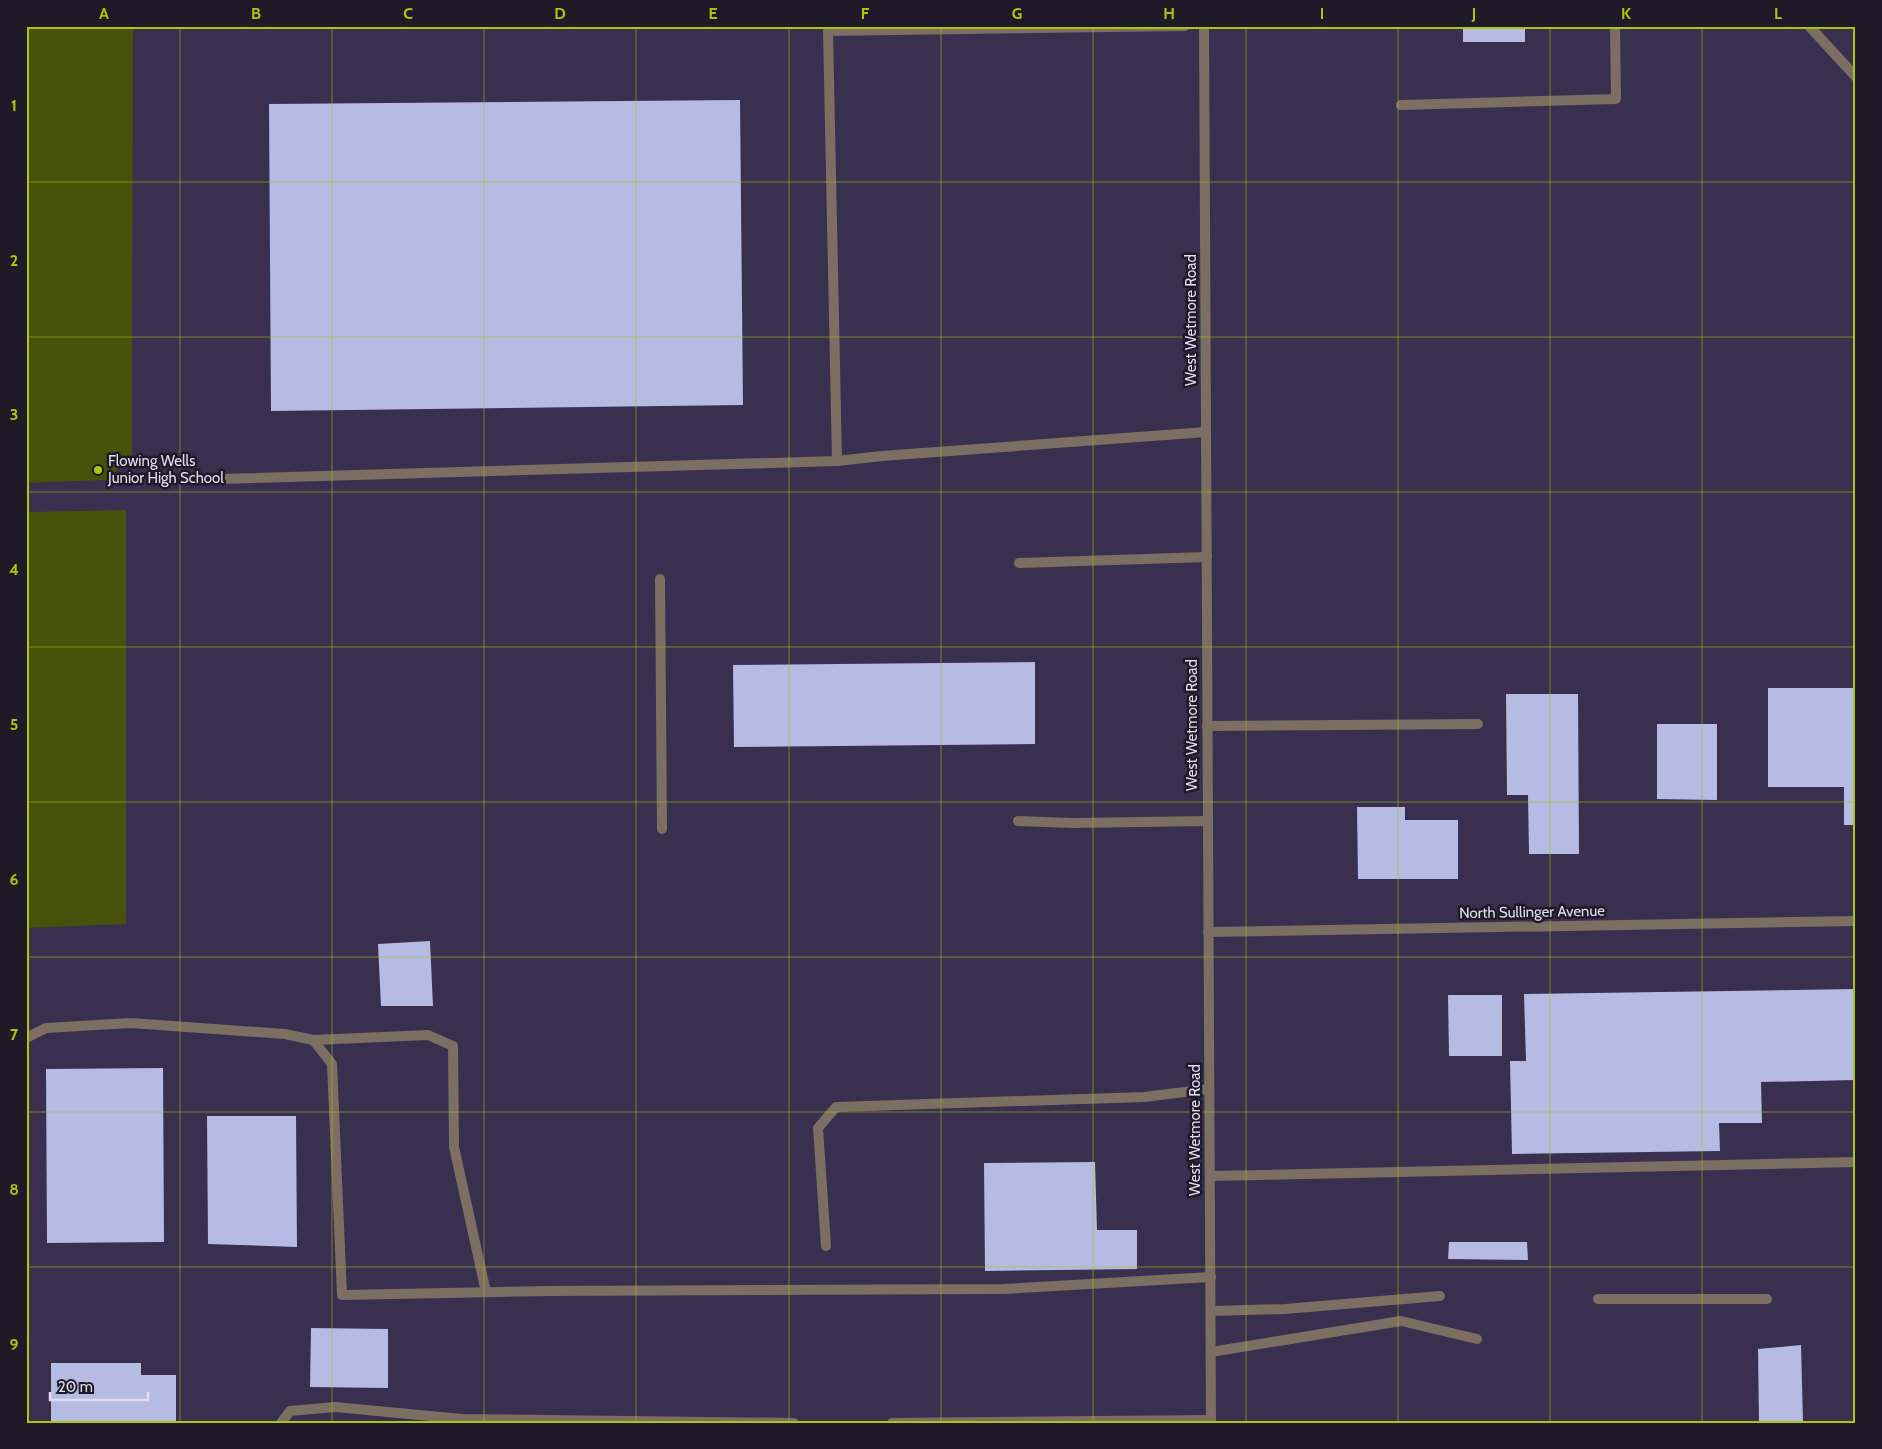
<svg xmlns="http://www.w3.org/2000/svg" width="1882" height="1449" font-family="Cabin,sans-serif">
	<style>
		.green { fill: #46510a }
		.building { fill: #b5bbe2 }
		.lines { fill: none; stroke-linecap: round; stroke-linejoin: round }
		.service { stroke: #7d6e63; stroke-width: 10 }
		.minor { stroke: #7d6e63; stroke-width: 10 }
		.tertiary { stroke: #7d6e63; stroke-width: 10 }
		.grid { fill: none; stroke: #acc610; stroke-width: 1; stroke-opacity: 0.55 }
		.poi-dot { fill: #acc610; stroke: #1f1a28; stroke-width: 2 }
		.labels { text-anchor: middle; stroke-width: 5; stroke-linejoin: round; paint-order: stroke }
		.street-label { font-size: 15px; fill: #e1dcf0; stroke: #1f1a28 }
		.poi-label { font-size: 15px; fill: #e1dcf0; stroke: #1f1a28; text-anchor: start }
		.neatline { fill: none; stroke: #acc610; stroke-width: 2 }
		.grid-label { font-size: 16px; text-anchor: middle; font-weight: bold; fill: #acc610 }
	</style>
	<rect width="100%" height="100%" fill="#392f4e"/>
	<!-- green -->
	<g class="green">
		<path d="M26 26H133L132 455 106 480 26 483Z"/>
		<path d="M126 510V924L26 928V512Z"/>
	</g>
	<!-- building -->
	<g class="building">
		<rect x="1463" y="26" width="62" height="16"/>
		<path d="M740 100 743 405 271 411 269 104Z"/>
		<path d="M1035 662V744L734 747 733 665Z"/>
		<path d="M1768 688H1856V825H1844V787H1768Z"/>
		<path d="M1506 694H1578L1579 854H1529L1528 795H1507Z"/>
		<path d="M1657 724H1717V800L1657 799Z"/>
		<path d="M1357 807H1405V820H1458V879H1358Z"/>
		<path d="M430 941 433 1006H381L378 944Z"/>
		<path d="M1856 989V1080L1761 1082 1762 1123H1719L1720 1151 1512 1154 1510 1061H1526L1524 994Z"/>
		<path d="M1448 995H1502V1056H1449Z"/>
		<path d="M163 1068 164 1242 47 1243 46 1069Z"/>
		<path d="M207 1116H296L297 1247 208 1244Z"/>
		<path d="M1095 1162 1097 1230H1137V1269L985 1271 984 1163Z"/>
		<path d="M1449 1242H1527L1528 1260 1448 1259Z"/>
		<path d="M311 1328 388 1329V1388L310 1387Z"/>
		<path d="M1801 1345 1803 1423H1759L1758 1349Z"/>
		<path d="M51 1363H141V1375H176V1423H51Z"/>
	</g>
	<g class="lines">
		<!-- service -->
		<g class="service">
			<path d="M1809 26 1856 77"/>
			<path d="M1401 105 1616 99 1615 26"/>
			<path d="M837 461 828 31 1185 26"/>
			<path d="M219 479 837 461 882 456 1206 432"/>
			<path d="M1019 563 1207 557"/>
			<path d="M660 579 662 829"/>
			<path d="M1207 726 1478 724"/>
			<path d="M1018 821 1073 823 1208 821"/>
			<path d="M26 1038 46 1028 131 1023 285 1034 313 1040 332 1064 342 1295 548 1291 1004 1289 1211 1277"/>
			<path d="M313 1040 428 1035 453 1046 454 1147 486 1292"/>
			<path d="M1210 1176 1856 1162"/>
			<path d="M826 1246 818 1128 836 1107 1144 1097 1209 1089"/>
			<path d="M1598 1299H1767"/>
			<path d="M1211 1311 1285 1309 1440 1296"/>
			<path d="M1211 1352 1401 1321 1477 1339"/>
			<path d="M281 1423 290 1411 335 1407 462 1419 794 1423"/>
			<path d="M892 1423 1211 1420"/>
		</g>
		<!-- minor -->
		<path class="minor" d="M1208 932 1856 921"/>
		<!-- tertiary -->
		<path class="tertiary" d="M1204 26 1211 1423"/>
	</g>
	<!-- grid -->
	<path class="grid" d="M180 26V1423M332 26V1423M484 26V1423M636 26V1423M789 26V1423M941 26V1423M1093 26V1423M1246 26V1423M1398 26V1423M1550 26V1423M1702 26V1423M26 182H1856M26 337H1856M26 492H1856M26 647H1856M26 802H1856M26 957H1856M26 1112H1856M26 1267H1856"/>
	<!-- markers -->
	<circle class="poi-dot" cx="98" cy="470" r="5"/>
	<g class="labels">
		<!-- street labels -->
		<g class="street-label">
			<text transform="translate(1191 320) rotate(-90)" y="5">West Wetmore Road</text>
			<text transform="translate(1192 725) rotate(-90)" y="5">West Wetmore Road</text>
			<text transform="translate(1532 912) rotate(-1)" y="5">North Sullinger Avenue</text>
			<text transform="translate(1195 1130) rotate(-90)" y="5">West Wetmore Road</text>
		</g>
		<!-- poi labels -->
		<g class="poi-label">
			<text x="108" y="466">Flowing Wells<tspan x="108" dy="17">Junior High School</tspan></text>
		</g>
	</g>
	<!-- border -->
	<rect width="1882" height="1449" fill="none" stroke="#1f1a28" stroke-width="55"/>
	<!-- scale -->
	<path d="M50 1392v8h98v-8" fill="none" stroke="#e1dcf0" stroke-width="2.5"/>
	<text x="58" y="1392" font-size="15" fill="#e1dcf0" stroke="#1f1a28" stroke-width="4" paint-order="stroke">20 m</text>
	<rect x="28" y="28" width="1826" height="1394" class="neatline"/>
	<g class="grid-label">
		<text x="104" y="19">A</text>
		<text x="256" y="19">B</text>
		<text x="408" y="19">C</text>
		<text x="560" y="19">D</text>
		<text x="713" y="19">E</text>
		<text x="865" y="19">F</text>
		<text x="1017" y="19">G</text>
		<text x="1169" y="19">H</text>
		<text x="1322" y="19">I</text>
		<text x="1474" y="19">J</text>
		<text x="1626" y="19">K</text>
		<text x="1778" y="19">L</text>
		<text x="14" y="111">1</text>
		<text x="14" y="266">2</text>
		<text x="14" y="420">3</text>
		<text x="14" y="575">4</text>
		<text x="14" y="730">5</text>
		<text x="14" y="885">6</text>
		<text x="14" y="1040">7</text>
		<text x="14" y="1195">8</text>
		<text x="14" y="1350">9</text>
	</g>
</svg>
